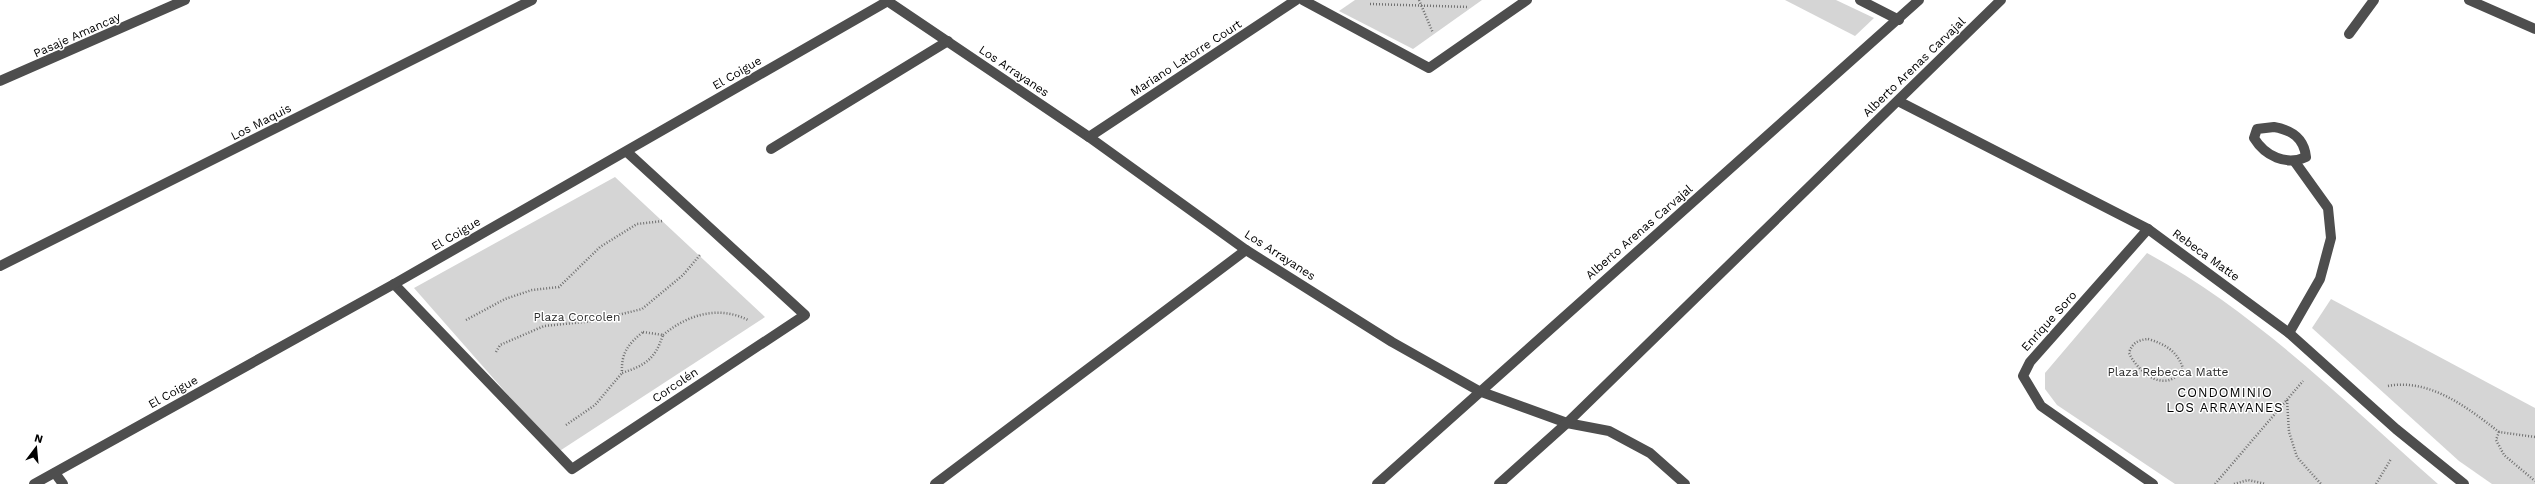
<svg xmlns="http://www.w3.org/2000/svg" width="2535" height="484" font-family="'Work Sans',sans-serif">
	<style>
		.green { fill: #d5d5d5 }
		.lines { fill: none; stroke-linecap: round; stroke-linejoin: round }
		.path { stroke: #707070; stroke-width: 2.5; stroke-dasharray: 1 2; stroke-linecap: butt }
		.minor { stroke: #4e4e4e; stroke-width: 10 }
		.labels { text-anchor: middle; stroke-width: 3; stroke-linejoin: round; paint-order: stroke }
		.street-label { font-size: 12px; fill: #000; stroke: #fff }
		.park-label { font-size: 12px; fill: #2c2c2c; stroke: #fff }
		.neighbourhood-label { font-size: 13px; letter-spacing: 1px; fill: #000; stroke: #fff }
	</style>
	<rect width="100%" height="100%" fill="#fff"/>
	<!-- green -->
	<g class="green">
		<path d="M1355 0H1482L1413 49 1339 11Z"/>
		<path d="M1785 0H1836L1874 18 1855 36Z"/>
		<path d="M615 177 765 317 558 452 414 288Z"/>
		<path d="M2147 253C2256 312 2345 402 2438 484H2175L2057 405 2045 389V373Z"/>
		<path d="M2331 299 2535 408V484H2492L2459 461 2312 328Z"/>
	</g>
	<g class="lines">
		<!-- path -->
		<g class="path">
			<path d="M1419 0 1433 33"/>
			<path d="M1370 4 1469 7"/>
			<path d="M466 320 505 299 532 290 559 287 600 247 637 224 663 221"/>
			<path d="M643 332 663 335C655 359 646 365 622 373 621 353 628 344 643 332Z"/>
			<path d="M663 335C687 315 718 305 748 320"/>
			<path d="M2148 339C2165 344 2177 351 2183 368 2167 395 2139 374 2129 353 2132 343 2138 340 2148 339Z"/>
			<path d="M496 352 500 345 544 326 594 321 642 309 683 275 700 255"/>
			<path d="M2388 386C2430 378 2468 408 2499 432"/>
			<path d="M2287 400 2289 432 2297 457 2321 484"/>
			<path d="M566 425 595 405 622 373"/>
			<path d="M2535 437 2499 432 2496 440 2504 455 2535 481"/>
			<path d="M2215 484 2303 381"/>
			<path d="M2234 484 2248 480 2266 484"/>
			<path d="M2376 484 2391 459"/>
		</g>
		<!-- minor -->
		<g class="minor">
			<path d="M886 0 1089 137 1246 250 1392 342 1479 391 1567 423 1609 431 1650 453 1685 484"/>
			<path d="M1303 0 1429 68 1527 0"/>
			<path d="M1860 0 1899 20"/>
			<path d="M2469 0 2535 29"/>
			<path d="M2349 34 2374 0"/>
			<path d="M0 81 185 0"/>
			<path d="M1898 101 2148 229 2289 333 2396 429 2464 484"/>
			<path d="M2274 127C2292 130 2304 138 2306 157 2286 166 2265 156 2254 138L2257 129Z"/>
			<path d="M1089 137 1296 0"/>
			<path d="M771 149 948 41"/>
			<path d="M2148 229 2030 362 2023 376 2041 406 2153 484"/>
			<path d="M0 266 532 0"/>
			<path d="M394 284 572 469 805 315 627 152"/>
			<path d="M2289 333 2320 279 2331 238 2328 208 2295 162"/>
			<path d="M55 473 63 484"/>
			<path d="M34 484 394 284 888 1"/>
			<path d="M935 484 1246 250"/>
			<path d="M1377 484 1919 0"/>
			<path d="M1499 484 1567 423 2001 0"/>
		</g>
	</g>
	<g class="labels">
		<!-- street labels -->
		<g class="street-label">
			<text transform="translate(77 35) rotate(-24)" y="4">Pasaje Amancay</text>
			<text transform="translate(1186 58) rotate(-33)" y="4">Mariano Latorre Court</text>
			<text transform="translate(1914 67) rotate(-44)" y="4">Alberto Arenas Carvajal</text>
			<text transform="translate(1014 71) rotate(34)" y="4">Los Arrayanes</text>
			<text transform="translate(737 73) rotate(-30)" y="4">El Coigue</text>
			<text transform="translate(261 122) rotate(-27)" y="4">Los Maquis</text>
			<text transform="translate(1639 232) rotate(-41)" y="4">Alberto Arenas Carvajal</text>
			<text transform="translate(456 234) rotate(-30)" y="4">El Coigue</text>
			<text transform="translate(1280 255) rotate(33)" y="4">Los Arrayanes</text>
			<text transform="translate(2206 255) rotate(36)" y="4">Rebeca Matte</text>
			<text transform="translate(2049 321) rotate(-48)" y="4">Enrique Soro</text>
			<text transform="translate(675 385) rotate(-34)" y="4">Corcolén</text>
			<text transform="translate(173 392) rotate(-29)" y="4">El Coigue</text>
		</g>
		<!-- park labels -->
		<g class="park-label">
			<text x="577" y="321">Plaza Corcolen</text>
			<text x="2168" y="376">Plaza Rebecca Matte</text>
		</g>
		<!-- neighbourhood labels -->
		<g class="neighbourhood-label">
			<text x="2225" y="397">CONDOMINIO<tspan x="2225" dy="15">LOS ARRAYANES</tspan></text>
		</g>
	</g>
	<!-- north arrow -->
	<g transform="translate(36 448) rotate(16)" stroke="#ffffff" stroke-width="3" paint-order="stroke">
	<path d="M0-3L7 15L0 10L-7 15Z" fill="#000000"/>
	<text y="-6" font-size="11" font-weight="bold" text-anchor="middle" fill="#000000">N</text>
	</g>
</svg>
